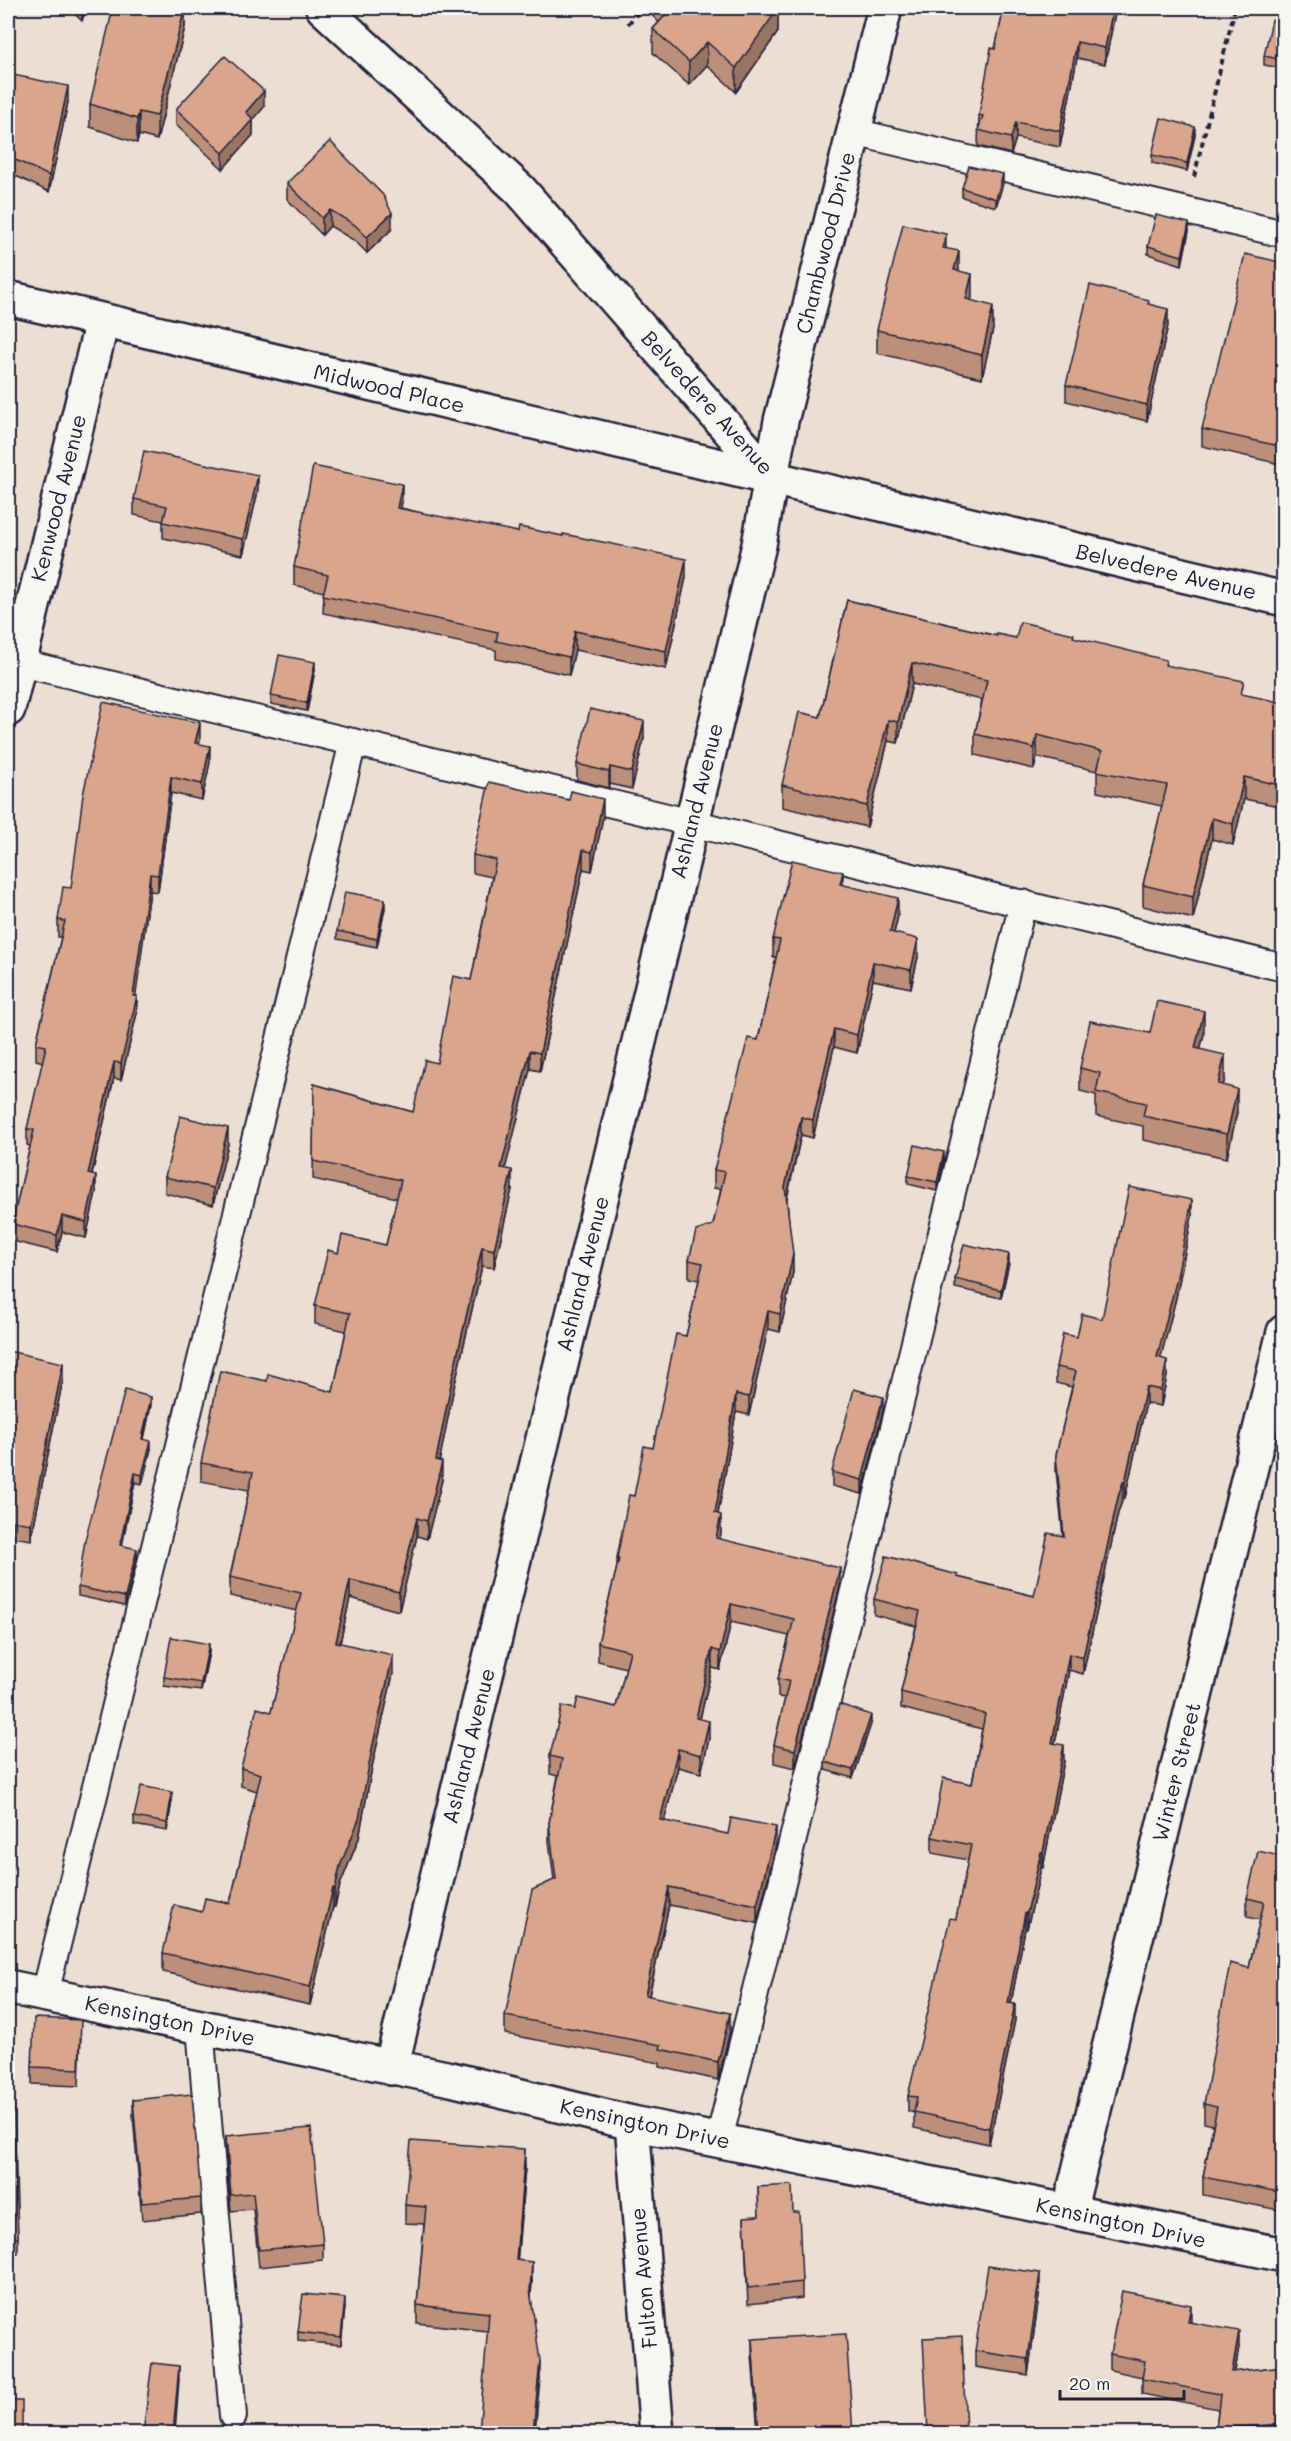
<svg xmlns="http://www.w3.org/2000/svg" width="1291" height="2441" font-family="Mali,sans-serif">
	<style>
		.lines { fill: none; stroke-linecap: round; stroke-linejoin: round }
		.service-casing { stroke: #22223b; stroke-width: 30 }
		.minor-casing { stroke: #22223b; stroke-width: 38 }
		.path { stroke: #22223b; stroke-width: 4; stroke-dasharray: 6 4.5; stroke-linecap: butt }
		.service { stroke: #f6f6f2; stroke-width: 26 }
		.minor { stroke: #f6f6f2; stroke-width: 33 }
		.wall { fill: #bb8f79; stroke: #22223b; stroke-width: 1.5 }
		.shaded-wall { fill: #987463; stroke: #22223b; stroke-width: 1.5 }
		.building { fill: #d9a68d; stroke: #22223b; stroke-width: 1.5 }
		.labels { text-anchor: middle; stroke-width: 4.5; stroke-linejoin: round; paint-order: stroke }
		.street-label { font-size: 21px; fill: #22223b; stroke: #f6f6f2 }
	</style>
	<rect width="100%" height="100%" fill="#edded4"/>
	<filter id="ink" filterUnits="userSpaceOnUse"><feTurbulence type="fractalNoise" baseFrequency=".0167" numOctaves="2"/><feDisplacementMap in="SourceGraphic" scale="12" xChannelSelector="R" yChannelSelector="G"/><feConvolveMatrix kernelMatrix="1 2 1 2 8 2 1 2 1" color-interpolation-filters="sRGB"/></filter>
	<g filter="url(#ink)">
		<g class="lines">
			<!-- service casing -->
			<g class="service-casing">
				<g id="service">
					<path d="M854 132 1284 234"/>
					<path d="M8 660 692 823 1284 968"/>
					<path d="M45 1994 353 742"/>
					<path d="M200 2027 233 2416"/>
					<path d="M719 2140 1023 903"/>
				</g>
			</g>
			<!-- minor casing -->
			<g class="minor-casing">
				<g id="minor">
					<path d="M323 8 520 190 771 478 1284 599"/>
					<path d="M8 298 771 478"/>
					<path d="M8 709 102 321"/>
					<path d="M8 1987 451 2079 632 2123 1284 2255"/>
					<path d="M391 2068 759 545 781 421 885 8"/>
					<path d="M632 2123 657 2434"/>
					<path d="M1069 2212 1284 1332"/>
				</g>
			</g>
			<!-- path -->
			<g class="path">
				<path d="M628 24 642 8"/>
				<path d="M1194 177 1235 8"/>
			</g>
			<!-- service -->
			<use href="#service" class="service"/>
			<!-- minor -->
			<use href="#minor" class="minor"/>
		</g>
		<!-- wall -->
		<g class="wall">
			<path d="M69 8H86L82 21Z"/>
			<path d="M185 8V27L157 140 139 135 137 143 90 127V104Z"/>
			<path d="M646 8H786L778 16V32L736 92 707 65 689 85 653 53V29L659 22 646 10Z"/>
			<path d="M1004 8H1116L1105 64 1077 58 1060 147 1016 138 1011 154 978 146 979 115 995 49Z"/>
			<path d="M1284 22V69L1264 65V56Z"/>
			<path d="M8 74 68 102 49 192 18 177 8 174Z"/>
			<path d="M264 107 253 120V135L223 169 176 125V109Z"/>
			<path d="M1195 135 1187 171 1152 163V155Z"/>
			<path d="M287 183 392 229 367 253 355 241 330 226 322 235 287 199Z"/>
			<path d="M1003 183 996 207 962 197V188Z"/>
			<path d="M1189 231 1182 265 1148 254V246Z"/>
			<path d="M946 248 972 297 971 300 993 329 982 378 877 353V330Z"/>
			<path d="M1284 263V465L1202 446V429Z"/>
			<path d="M1149 304 1168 325 1147 421 1066 401V385Z"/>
			<path d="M258 491 243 555 163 538V521L134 515V499Z"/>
			<path d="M402 502 401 508 686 577 666 669 575 650 569 675 496 659V650L323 613 324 592 294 585V567Z"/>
			<path d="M847 600 997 636 1016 638H1074L1166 665 1244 695 1284 703V807L1244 799 1233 845 1212 839 1193 919 1143 906V885L1162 806 1097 792V771L1037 757 1034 769 975 755V734L982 700 912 684 898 743 888 741 867 827 782 807V785L820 717Z"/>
			<path d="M315 670 307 711 271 704V696Z"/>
			<path d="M644 738 632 789 610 784 609 788 577 780V764Z"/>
			<path d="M200 740 199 744 210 762 202 800 171 793 158 892 150 891 135 996 137 1013 121 1080 114 1078 92 1175 96 1192 86 1238 62 1232 57 1252 12 1241V1224L30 1146 27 1145V1129L43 1062 36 1060V1044L61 937H58V920L71 888Z"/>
			<path d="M603 817 592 871 583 869 540 1071 530 1069 505 1169 512 1189 494 1268 482 1266 453 1392 439 1461 442 1480 427 1539 417 1536 399 1611 350 1598 340 1643 393 1674 372 1767 359 1838 340 1885 335 1907H333L310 2005 163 1972V1953L202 1912 230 1903 257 1791 241 1786V1768L271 1712 297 1611 230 1596V1577L249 1490 201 1481V1463L267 1381 333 1392 346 1331 315 1324V1306L338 1253 386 1245 397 1198 313 1179 314 1084 413 1112 437 1063 471 980 492 877 473 873V855Z"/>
			<path d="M843 885 898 916 894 933 918 957 911 988 873 980 857 1053 834 1047 813 1138 801 1135 787 1199 793 1272 780 1332 768 1329 749 1415 736 1412 718 1514 721 1533 720 1539 840 1586 795 1768 774 1763V1745L785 1698 778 1697V1679L789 1636 731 1622 720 1670 712 1668 700 1719 709 1739 701 1773 678 1767 664 1821 776 1845 757 1923 669 1905 649 1996 730 2031 718 2080 660 2067V2063L505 2034V2016L554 1880 549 1841V1823L558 1776 550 1774V1756L575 1709 616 1707 626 1668 598 1661V1643L617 1567V1558L634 1496 653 1448 686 1336 699 1280 689 1278V1260L713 1225 721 1189 714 1188V1170L758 1040 776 957H773V939Z"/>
			<path d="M385 908 377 947 337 939V931Z"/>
			<path d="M1150 1033 1204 1034 1200 1050 1225 1078 1223 1086 1237 1112 1227 1158 1143 1140V1126L1096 1116V1095L1080 1091V1068Z"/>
			<path d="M228 1144 213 1205 165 1193V1177Z"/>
			<path d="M944 1160 937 1191 908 1184V1176Z"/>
			<path d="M1192 1216 1176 1298 1160 1358 1167 1376 1161 1406 1146 1403 1125 1498H1123L1118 1513 1083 1674 1069 1670 1055 1743 1064 1761 1043 1868H1041L1027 1929H1025L1011 2003 1015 2020 989 2144 914 2128V2113L908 2111V2096L956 1919 968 1860 932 1853V1837L972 1784 982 1729 901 1708V1692L916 1626 874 1615V1599L958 1577 1034 1596 1063 1536 1056 1471V1455L1072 1387 1056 1383V1367L1077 1337 1102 1319Z"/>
			<path d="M1009 1263 1001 1298 955 1288V1279Z"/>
			<path d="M8 1351 63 1379 31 1540 13 1537 8 1561Z"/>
			<path d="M151 1405 144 1439 151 1449 142 1484 135 1482 122 1546 137 1557 125 1606 78 1596V1587Z"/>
			<path d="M883 1410 862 1494 832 1486V1472Z"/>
			<path d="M209 1652 201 1691 164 1686V1677Z"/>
			<path d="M871 1724 853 1778 825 1770V1762Z"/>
			<path d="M172 1800 167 1831 134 1825V1817Z"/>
			<path d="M1284 1857V2211L1203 2195V2177L1213 2125 1204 2123V2104L1249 1968 1260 1920 1247 1917V1898Z"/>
			<path d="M81 2037 79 2086 32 2084V2067Z"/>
			<path d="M8 2079 18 2238V2254H8Z"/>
			<path d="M133 2100 201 2198V2214L142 2220 133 2116Z"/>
			<path d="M226 2136 323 2244V2260L259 2267 253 2209 231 2211 226 2153Z"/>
			<path d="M525 2167 517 2260 532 2280 531 2297 540 2379 487 2331 417 2323V2305L424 2224 405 2223V2205Z"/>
			<path d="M758 2187 793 2212 802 2282V2298L748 2304 744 2217 759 2216Z"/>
			<path d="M1040 2289 1028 2375 975 2367V2351Z"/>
			<path d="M345 2307 341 2345 298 2341V2332Z"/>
			<path d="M1191 2322 1239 2347 1235 2372 1284 2366V2433H1216L1218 2409 1142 2394V2377L1110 2370V2354Z"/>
			<path d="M752 2339 853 2433H758L752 2355Z"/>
		</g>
		<!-- shaded-wall -->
		<g class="shaded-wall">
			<path d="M82 8H86L82 21Z"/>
			<path d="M185 8V27L157 140V116Z"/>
			<path d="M770 8H786L778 16V32L736 92V68Z"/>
			<path d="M1113 8H1116L1105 64V48Z"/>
			<path d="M707 42V65L689 85V62Z"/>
			<path d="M1077 42V58L1060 147V131Z"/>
			<path d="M68 86V102L49 192V176Z"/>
			<path d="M264 91V107L253 120V135L223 169V153L246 112Z"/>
			<path d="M139 112V135L137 143V119Z"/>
			<path d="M1016 122V138L1011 154V138Z"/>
			<path d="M1195 127V135L1187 171V163Z"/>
			<path d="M1003 174V183L996 207V199Z"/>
			<path d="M330 210V226L322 235V218Z"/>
			<path d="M392 213V229L367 253V237Z"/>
			<path d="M1189 223V231L1182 265V256Z"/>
			<path d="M946 234V257L943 248Z"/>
			<path d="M959 251V275L954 270Z"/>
			<path d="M972 274V297L966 322V299Z"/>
			<path d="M993 306V329L982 378V355Z"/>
			<path d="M1168 309V325L1147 421V405Z"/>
			<path d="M258 475V491L243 555V539Z"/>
			<path d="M402 484V502L397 526V508Z"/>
			<path d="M686 559V577L666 669V651Z"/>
			<path d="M575 631V650L569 675V657Z"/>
			<path d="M315 662V670L307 711V703Z"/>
			<path d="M912 663V684L898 743V722Z"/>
			<path d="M888 720V741L867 827V806Z"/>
			<path d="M644 721V738L632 789V772Z"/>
			<path d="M200 723V740L195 759V743Z"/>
			<path d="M1037 735V757L1034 769V748Z"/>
			<path d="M210 746V762L202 800V784Z"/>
			<path d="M610 767V784L609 788V772Z"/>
			<path d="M171 777V793L158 892V875Z"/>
			<path d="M1244 777V799L1233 845V824Z"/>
			<path d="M603 799V817L592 871V852Z"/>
			<path d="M1212 818V839L1193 919V897Z"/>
			<path d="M583 850V869L540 1071V1053Z"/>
			<path d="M843 872V890L840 884Z"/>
			<path d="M150 874V891L134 1009 137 996V1013L121 1080V1063L133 996Z"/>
			<path d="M898 898V916L890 950V932Z"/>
			<path d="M385 899V908L377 947V939Z"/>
			<path d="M918 939V957L911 988V970Z"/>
			<path d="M873 962V980L857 1053V1035Z"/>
			<path d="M1204 1011V1034L1195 1072V1048Z"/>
			<path d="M834 1029V1047L813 1138V1120Z"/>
			<path d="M530 1051V1069L501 1186V1168Z"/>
			<path d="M1225 1055V1078L1218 1108V1084Z"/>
			<path d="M114 1062V1078L88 1190V1174Z"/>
			<path d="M1237 1089V1112L1227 1158V1134Z"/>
			<path d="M801 1117V1135L785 1205V1187Z"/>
			<path d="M228 1128V1144L213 1205V1188Z"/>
			<path d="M944 1152V1160L937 1191V1182Z"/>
			<path d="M512 1170V1189L494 1268V1250Z"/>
			<path d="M96 1176V1192L86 1238V1222Z"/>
			<path d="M1192 1200V1216L1176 1298 1157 1373V1357Z"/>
			<path d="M62 1216V1232L57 1252V1235Z"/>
			<path d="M482 1247V1266L453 1392 436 1479V1460L453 1374Z"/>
			<path d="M793 1254V1272L780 1332V1314Z"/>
			<path d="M1009 1254V1263L1001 1298V1290Z"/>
			<path d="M768 1311V1329L749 1415V1397Z"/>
			<path d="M1167 1360V1376L1161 1406V1390Z"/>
			<path d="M63 1363V1379L31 1540V1524Z"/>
			<path d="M1146 1387V1403L1125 1498V1482Z"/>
			<path d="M736 1394V1412L715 1531V1513Z"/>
			<path d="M151 1397V1405L142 1447V1439Z"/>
			<path d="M883 1397V1410L862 1494V1480Z"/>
			<path d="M151 1441V1449L142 1484V1475Z"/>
			<path d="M442 1462V1480L427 1539V1521Z"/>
			<path d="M135 1473V1482L120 1554V1545Z"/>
			<path d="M1123 1482V1498L1118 1513 1083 1674V1658L1118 1497Z"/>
			<path d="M721 1515V1533L716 1556V1538Z"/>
			<path d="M417 1518V1536L399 1611V1592Z"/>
			<path d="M13 1521V1537L8 1561V1544Z"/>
			<path d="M137 1549V1557L125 1606V1597Z"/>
			<path d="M840 1568V1586L795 1768V1750Z"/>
			<path d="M350 1580V1598L336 1661V1642Z"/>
			<path d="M731 1604V1622L720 1670V1652Z"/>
			<path d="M209 1644V1652L201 1691V1683Z"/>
			<path d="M712 1649V1668L696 1736V1718Z"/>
			<path d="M1069 1654V1670L1052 1759V1743Z"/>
			<path d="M393 1655V1674L372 1767 359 1838 340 1885 335 1907V1889L340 1866 372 1749Z"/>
			<path d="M871 1715V1724L853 1778V1770Z"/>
			<path d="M709 1721V1739L701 1773V1755Z"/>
			<path d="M1064 1745V1761L1043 1868V1852Z"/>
			<path d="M678 1749V1767L660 1838V1820Z"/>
			<path d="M172 1792V1800L167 1831V1823Z"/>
			<path d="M776 1827V1845L757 1923V1905Z"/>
			<path d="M1041 1852V1868L1027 1929V1913Z"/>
			<path d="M669 1887V1905L645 2013V1995Z"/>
			<path d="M333 1888V1907L310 2005V1987Z"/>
			<path d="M1025 1913V1929L1008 2019V2003Z"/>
			<path d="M1015 2004V2020L989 2144V2128Z"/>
			<path d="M730 2013V2031L718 2080V2062Z"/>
			<path d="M525 2149V2167L516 2278V2260Z"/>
			<path d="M532 2262V2280L530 2308V2290Z"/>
			<path d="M1040 2273V2289L1028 2375V2359Z"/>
			<path d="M345 2298V2307L341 2345V2337Z"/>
			<path d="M1191 2305V2320L1188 2337V2322Z"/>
			<path d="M1239 2331V2347L1232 2388V2372Z"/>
			<path d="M540 2361V2379L535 2433H533Z"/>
			<path d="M179 2366V2380L175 2433H173Z"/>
		</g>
		<!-- building -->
		<g class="building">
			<path d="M113 8H185L157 116 139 112 137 119 90 104Z"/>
			<path d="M669 8H776L778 9 736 68 707 42 689 62 653 29 671 9Z"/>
			<path d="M1004 8H1113L1105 48 1077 42 1060 131 1016 122 1011 138 978 130 983 116 979 115 991 48 995 49Z"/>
			<path d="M1272 20 1284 22V60L1264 56Z"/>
			<path d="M225 56 264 91 246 112 253 119 223 153 176 109Z"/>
			<path d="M8 74 68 86 49 176 18 161 8 158Z"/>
			<path d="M1161 118 1195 127 1187 163 1152 155Z"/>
			<path d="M330 141 383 195 392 213 367 237 355 225 330 210 322 218 287 183Z"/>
			<path d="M969 166 1003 174 996 199 962 188Z"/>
			<path d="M1156 215 1189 223 1182 256 1148 246Z"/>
			<path d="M903 224 946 234 943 248 959 251 954 270 972 274 966 299 993 306 982 355 877 330Z"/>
			<path d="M1245 254 1284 263V447L1202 429Z"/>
			<path d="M1090 285 1149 300 1148 304 1168 309 1147 405 1066 385Z"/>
			<path d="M144 451 258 475 243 539 163 522 167 506 134 499Z"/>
			<path d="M313 466 402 484 397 508 518 532 519 527 563 536V534L686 559 666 651 575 631 569 657 496 641 498 632 323 595 328 575 294 567Z"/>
			<path d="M847 600 997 636V634L1016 638 1020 622 1074 634 1073 637 1166 660 1165 665 1244 681 1241 694 1284 703V786L1244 777 1233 824 1212 818 1193 897 1143 885 1167 785 1097 771 1102 751 1037 735 1034 748 975 734 987 680 912 663 898 722 888 720 867 806 782 785 799 712 820 717Z"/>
			<path d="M279 655 315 662 307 703 271 696Z"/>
			<path d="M103 702 200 723 195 743 210 746 202 784 171 777 158 875 150 874 133 996H137L121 1063 114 1062 88 1174 96 1176 86 1222 62 1216 57 1235 12 1224 34 1130 27 1129 46 1046 36 1044 65 921 58 920 63 887 71 888 83 795Z"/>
			<path d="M590 709 644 721 632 772 610 767 609 772 577 764Z"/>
			<path d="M489 782 569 800 571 791 603 799 592 852 583 850 540 1053 530 1051 501 1168 512 1170 494 1250 482 1247 453 1374 436 1460 442 1462 427 1521 417 1518 399 1592 350 1580 336 1642 393 1655 372 1749 359 1819 340 1866 335 1889 333 1888 310 1987 163 1953 174 1905 202 1912 205 1898 230 1903 261 1774 241 1768 257 1708 271 1712 301 1593 230 1577 253 1472 201 1463 220 1371 267 1381 268 1374 333 1392 350 1313 315 1306 328 1250 338 1253 342 1235 386 1245 401 1180 313 1161 314 1084 413 1112 425 1060 437 1063 453 976 471 980 496 860 473 855Z"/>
			<path d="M792 860 843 872 840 884 898 898 890 932 918 939 911 970 873 962 857 1035 834 1029 813 1120 801 1117 785 1187 793 1254 780 1314 768 1311 749 1397 736 1394 715 1513 721 1515 716 1538 840 1568 795 1750 774 1745 789 1681 778 1679 794 1619 731 1604 720 1652 712 1649 696 1718 709 1721 701 1755 678 1749 660 1820 728 1834 731 1818 776 1827 757 1905 669 1887 645 1995 730 2013 718 2062 660 2049 661 2045 505 2016 532 1890 556 1879 549 1823 562 1759 550 1756 562 1706 575 1709 578 1698 616 1707 630 1651 598 1643 619 1559 617 1558 629 1495 634 1496 644 1446 653 1448 676 1334 686 1336 703 1263 689 1260 696 1231 713 1225 725 1172 714 1170 748 1038 758 1040 780 940 773 939Z"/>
			<path d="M345 892 385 899 377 939 337 931Z"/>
			<path d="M1157 1001 1204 1011 1195 1048 1225 1055 1218 1084 1237 1089 1227 1134 1143 1116 1146 1103 1096 1092 1100 1073 1080 1068 1090 1021 1150 1033Z"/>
			<path d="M180 1116 228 1128 213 1188 165 1177Z"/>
			<path d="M915 1145 944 1152 937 1182 908 1176Z"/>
			<path d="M1129 1187 1192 1200 1176 1282 1157 1357 1167 1360 1161 1390 1146 1387 1125 1482H1123L1118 1497 1083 1658 1069 1654 1052 1743 1064 1745 1043 1852H1041L1027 1913H1025L1008 2003 1015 2004 989 2128 914 2112 917 2097 908 2096 950 1918 956 1919 971 1845 932 1837 943 1778 972 1784 985 1714 901 1692 920 1611 874 1599 886 1556 958 1575 957 1577 1034 1596 1048 1533 1064 1536 1056 1455 1076 1371 1056 1367 1063 1334 1077 1337 1082 1314 1102 1319Z"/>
			<path d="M964 1244 1009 1254 1001 1290 955 1279Z"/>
			<path d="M8 1351 63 1363 31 1524 13 1521 8 1544Z"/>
			<path d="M854 1389 883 1397 862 1480 832 1472Z"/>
			<path d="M125 1390 151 1397 142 1439 151 1441 142 1475 135 1473 120 1545 137 1549 125 1597 78 1587 85 1540Z"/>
			<path d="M171 1637 209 1644 201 1683 164 1677Z"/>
			<path d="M839 1704 871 1715 853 1770 825 1762Z"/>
			<path d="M141 1786 172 1792 167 1823 134 1817Z"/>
			<path d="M1258 1851 1284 1857V2193L1203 2177 1217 2107 1204 2104 1230 1963 1249 1968 1264 1902 1247 1898Z"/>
			<path d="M34 2018 81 2020 79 2069 32 2067Z"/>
			<path d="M8 2079H13L18 2238H8Z"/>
			<path d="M192 2094 201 2198 142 2203 133 2100Z"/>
			<path d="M311 2128 323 2244 259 2250 253 2193 231 2195 226 2136Z"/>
			<path d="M411 2141 525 2149 516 2260 532 2262 530 2290 540 2361 533 2433H479L489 2313 417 2305 426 2207 405 2205Z"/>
			<path d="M792 2185 793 2212H799L802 2282 748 2288 744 2217 759 2216 758 2187Z"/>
			<path d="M988 2266 1040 2273 1028 2359 975 2351Z"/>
			<path d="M1122 2291 1191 2305 1188 2322 1239 2331 1232 2372 1284 2366V2424L1216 2429 1220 2394 1142 2379 1145 2361 1110 2354Z"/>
			<path d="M303 2294 345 2298 341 2337 298 2332Z"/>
			<path d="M846 2334 853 2433H759L752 2339Z"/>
			<path d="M962 2336 966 2433H928L923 2338Z"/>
			<path d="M152 2363 179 2366 173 2433H143Z"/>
			<rect x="8" y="2401" width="14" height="32"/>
		</g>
	</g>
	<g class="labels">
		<!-- street labels -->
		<g class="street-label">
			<text transform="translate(826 243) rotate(-76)" y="7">Chambwood Drive</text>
			<text transform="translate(389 389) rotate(13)" y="7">Midwood Place</text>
			<text transform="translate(707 403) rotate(48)" y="7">Belvedere Avenue</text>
			<text transform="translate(59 498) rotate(-76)" y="7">Kenwood Avenue</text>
			<text transform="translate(1166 572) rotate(13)" y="7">Belvedere Avenue</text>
			<text transform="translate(697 801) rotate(-76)" y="7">Ashland Avenue</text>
			<text transform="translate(583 1274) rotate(-76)" y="7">Ashland Avenue</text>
			<text transform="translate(469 1746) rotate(-76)" y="7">Ashland Avenue</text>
			<text transform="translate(1177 1772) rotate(-76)" y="7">Winter Street</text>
			<text transform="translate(170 2021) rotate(12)" y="7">Kensington Drive</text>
			<text transform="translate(645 2124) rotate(12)" y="7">Kensington Drive</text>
			<text transform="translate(1121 2223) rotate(12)" y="7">Kensington Drive</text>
			<text transform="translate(644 2278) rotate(-95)" y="7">Fulton Avenue</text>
		</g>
	</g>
	<!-- margin -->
	<rect width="1291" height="2441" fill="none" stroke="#f6f6f2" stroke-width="30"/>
	<rect x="15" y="15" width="1261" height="2411" fill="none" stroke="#22223b" stroke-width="2" filter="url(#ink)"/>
	<!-- scale -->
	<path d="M1060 2390v9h124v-9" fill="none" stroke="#22223b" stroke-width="3"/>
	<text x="1069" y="2390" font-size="18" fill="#22223b" stroke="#f6f6f2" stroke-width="4.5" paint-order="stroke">20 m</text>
</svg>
